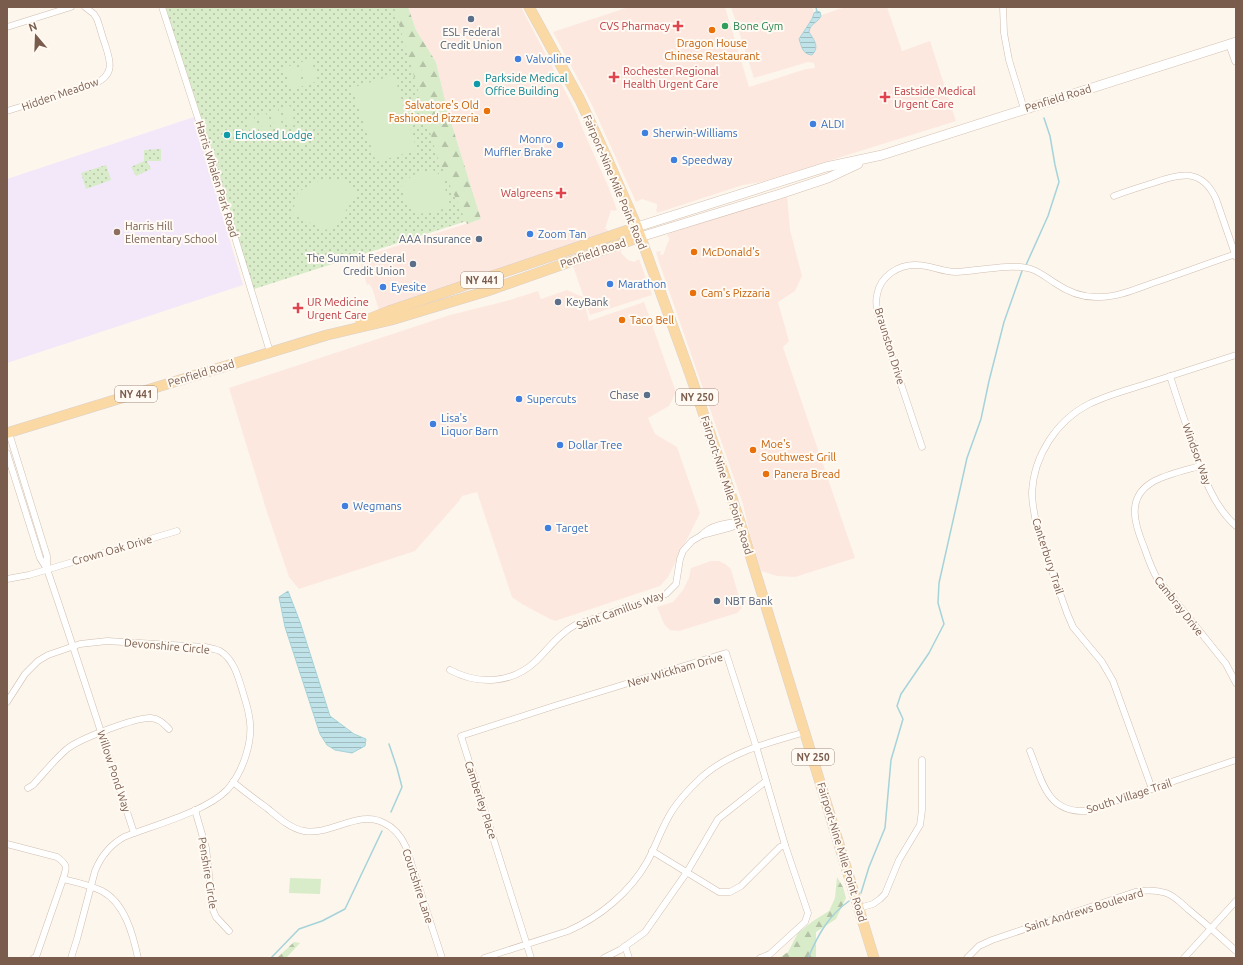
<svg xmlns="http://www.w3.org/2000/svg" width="1243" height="965" font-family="Ubuntu,sans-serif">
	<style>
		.commercial { fill: #fde8e0 }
		.education { fill: #f3e8fa }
		.green { fill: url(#green-dots) }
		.forest { fill: url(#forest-firs) }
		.pitch { fill: #d8ecc9 }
		.water { fill: url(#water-rules); stroke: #a5d3da }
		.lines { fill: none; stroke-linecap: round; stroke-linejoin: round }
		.stream { stroke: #a5d3da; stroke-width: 1.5 }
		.minor-casing { stroke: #d1beb0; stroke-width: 7 }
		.tertiary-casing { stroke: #d1beb0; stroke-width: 9 }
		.secondary-casing { stroke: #d6c0b0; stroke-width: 10 }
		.primary-casing { stroke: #dad1cd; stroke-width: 11 }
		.minor { stroke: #fff; stroke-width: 6 }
		.tertiary { stroke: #fff; stroke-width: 8 }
		.secondary { stroke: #fff; stroke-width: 9 }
		.primary { stroke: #fbd9a5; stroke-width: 10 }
		.service-dot { fill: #5c6f8a; stroke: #fffaf3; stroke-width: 1.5 }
		.health-dot { fill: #e0444e; stroke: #fffaf3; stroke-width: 1.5 }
		.leisure-dot { fill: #2e9e5b; stroke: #fffaf3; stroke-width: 1.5 }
		.food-dot { fill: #e8710a; stroke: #fffaf3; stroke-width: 1.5 }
		.shop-dot { fill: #3f7fe0; stroke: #fffaf3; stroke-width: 1.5 }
		.culture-dot { fill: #0f9aa8; stroke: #fffaf3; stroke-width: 1.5 }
		.education-dot { fill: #8d6e63; stroke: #fffaf3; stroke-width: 1.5 }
		.labels { text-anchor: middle; stroke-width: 4; stroke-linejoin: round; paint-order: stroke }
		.shield { fill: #fffaf3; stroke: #a28b7f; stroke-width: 1 }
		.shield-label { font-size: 10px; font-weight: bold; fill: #7a5c4d }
		.health-label { font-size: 11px; fill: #be3a42; stroke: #fffaf3; text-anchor: start }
		.leisure-label { font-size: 11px; fill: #27864d; stroke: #fffaf3; text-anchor: start }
		.service-label { font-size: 11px; fill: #4e5e75; stroke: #fffaf3; text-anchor: end }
		.food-label { font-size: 11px; fill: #c56008; stroke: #fffaf3; text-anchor: start }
		.shop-label { font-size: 11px; fill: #366cbe; stroke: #fffaf3; text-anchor: start }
		.culture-label { font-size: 11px; fill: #0d838f; stroke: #fffaf3; text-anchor: start }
		.street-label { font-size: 11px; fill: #7a5c4d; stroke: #fffaf3 }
		.education-label { font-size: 11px; fill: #785e54; stroke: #fffaf3; text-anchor: start }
	</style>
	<defs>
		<pattern id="green-dots" width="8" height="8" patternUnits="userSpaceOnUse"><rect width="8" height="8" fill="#d8ecc9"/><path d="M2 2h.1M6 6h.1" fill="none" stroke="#b4c2a5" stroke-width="1.8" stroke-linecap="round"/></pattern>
		<pattern id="forest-firs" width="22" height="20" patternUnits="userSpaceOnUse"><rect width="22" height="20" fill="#d8ecc9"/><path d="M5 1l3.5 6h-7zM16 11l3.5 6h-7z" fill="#b4c2a5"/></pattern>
		<pattern id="water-rules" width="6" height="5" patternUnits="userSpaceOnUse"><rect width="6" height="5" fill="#bfe3e8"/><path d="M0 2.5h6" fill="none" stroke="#a0bbbe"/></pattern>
	</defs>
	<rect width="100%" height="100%" fill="#fdf6ec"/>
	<!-- commercial -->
	<g class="commercial">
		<path d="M408 7H521L577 114 583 130 608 186 617 210 614 211 611 210 605 229H607L608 232 379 310 372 288 369 284 367 285 359 258 481 219 447 109 436 62 416 30Z"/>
		<path d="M629 7H725L749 87 806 69 815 68 814 63 808 62 754 78 731 7H812L816 17 845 7H887L902 51 930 41 956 121 761 182 743 185 657 213 656 209H657V204L642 199 636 202 592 105 553 32Z"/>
		<path d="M787 195 790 230 802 276 795 291 778 302 789 341 783 347 855 558 795 577 777 576 761 571 750 535 743 504 659 262 656 252 661 251 660 254 663 255 670 237 669 238 667 235 671 233Z"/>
		<path d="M621 250V253L628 260 634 262 639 259 652 295 590 315 573 266Z"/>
		<path d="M567 290 583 297 589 321 644 302 676 392 669 406 648 418 655 434 677 447 700 513 668 577 660 586 555 621 548 618 522 604 512 597 477 492 462 496 459 501 415 551 299 589 289 577 266 509 229 388 450 315 506 301 538 291 541 299Z"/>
		<path d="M711 561H719L725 564 731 569 742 608 737 613 679 631 670 630 664 624 657 607 673 602 683 590 689 578 691 568Z"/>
	</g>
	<!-- education -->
	<path class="education" d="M194 117 243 285 7 363V179Z"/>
	<!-- green -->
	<g class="green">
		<path d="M165 7H403L473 219 254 289Z"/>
		<path d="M161 149V161H147L151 169 136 176 131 167 144 161V150Z"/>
		<path d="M106 165 111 180 86 189 81 173Z"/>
	</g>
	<!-- forest -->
	<g class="forest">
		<path d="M394 7H408L416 30 436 62 447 109 481 219 467 224 437 156Z"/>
		<path d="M837 877 843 887 846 898 836 919 816 932V958H779L788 952 798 933 813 921 829 911 835 898Z"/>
		<path d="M294 942 300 943 286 958H277Z"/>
	</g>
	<!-- pitch -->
	<g class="pitch">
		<path d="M311 59 318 81 306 85 299 63Z"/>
		<path d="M296 64 303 86 291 90 284 68Z"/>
		<path d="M394 75 417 150 376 162 352 88Z"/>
		<path d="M290 106 295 125 288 127 282 108Z"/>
		<path d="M278 109 283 129 276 131 270 112Z"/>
		<path d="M266 113 272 133 264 135 258 116Z"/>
		<path d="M254 117 260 136 252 138 246 119Z"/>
		<path d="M433 170 444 178 446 194 451 207 427 213 416 214 405 203 401 185 413 175Z"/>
		<path d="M341 179 358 193 335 226 325 230 292 214 298 192 320 180Z"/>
		<path d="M290 878 321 879 320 894 289 893Z"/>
	</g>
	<!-- water -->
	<g class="water">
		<path d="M817 11 820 12 821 16C818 23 810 23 809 32 814 40 820 47 812 55 802 54 802 47 799 39L812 19 814 13Z"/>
		<path d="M288 591 300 622 330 716 354 734 366 739 365 746 352 753 335 750 327 745 320 734 285 627 279 597Z"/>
	</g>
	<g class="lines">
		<!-- stream -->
		<g class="stream">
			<path d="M816 7 817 13"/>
			<path d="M1026 265 1048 216 1059 182 1055 165 1050 136 1044 118"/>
			<path d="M389 744 397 768 402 787 391 812"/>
			<path d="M861 893 869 867 885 828 891 760 903 719 897 706 901 694 929 653 944 624 938 603 939 583 961 485 967 458 981 419 989 381 1004 322 1022 271"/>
			<path d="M271 958 299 929 322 921 345 909 382 831"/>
			<path d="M808 958C818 935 828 916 849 901"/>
		</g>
		<!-- minor casing -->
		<g class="minor-casing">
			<g id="minor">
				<path d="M162 7 207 146 270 352"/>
				<path d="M1003 7 1004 33 1009 60 1024 109"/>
				<path d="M7 27 71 7"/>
				<path d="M7 111 94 84C115 75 111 62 105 44 102 36 100 27 97 19L94 14 85 7"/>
				<path d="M1114 196C1127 191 1140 187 1153 183 1180 173 1202 168 1216 199L1236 257"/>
				<path d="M1170 376C1177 398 1184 420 1192 441 1202 471 1211 504 1236 526"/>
				<path d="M9 433 47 556V567"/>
				<path d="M922 447 879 318C877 311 875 303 877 295 880 276 899 264 917 265 930 265 942 272 956 272 977 271 1012 263 1031 269 1040 272 1047 278 1055 283 1068 292 1084 298 1100 297 1119 297 1138 288 1156 282 1183 273 1209 263 1236 254"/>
				<path d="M7 453 40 558 47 569C77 657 105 745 134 833"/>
				<path d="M1200 466C1186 470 1163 475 1151 483 1126 499 1135 525 1144 547 1148 558 1151 568 1157 578L1226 664 1236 683"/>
				<path d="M702 535C710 525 727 523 739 522"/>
				<path d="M7 579 29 575 177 531"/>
				<path d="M450 670C478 685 512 684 536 661 549 648 559 634 575 625L666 594 676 584 680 559 683 551 692 541 702 535 732 527 740 522"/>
				<path d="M7 702 25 674 38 661 48 655 80 644 107 641 205 647C210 648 215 649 220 651 235 660 239 680 244 696 251 718 253 733 246 755 242 768 236 780 227 790 205 812 154 825 124 837 110 845 101 856 95 871L77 939 71 958"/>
				<path d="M1030 751C1042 781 1047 813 1086 811L1236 760"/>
				<path d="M233 782C244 791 256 800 267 808 278 817 289 828 304 831 331 836 359 809 384 823 395 828 401 836 406 847L442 958"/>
				<path d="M28 788 33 785C44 773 55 759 67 749 79 739 136 717 151 718 160 719 164 724 169 729"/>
				<path d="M1152 789 1113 681 1102 662 1073 627 1067 613 1038 531C1035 518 1032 506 1032 492 1034 456 1056 421 1089 404 1109 394 1131 389 1152 382 1180 373 1208 364 1236 355"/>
				<path d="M195 810 206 848 213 910 216 917 229 931"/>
				<path d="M7 844 57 857C68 865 67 867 63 879 76 882 90 885 102 891 125 903 133 935 138 958"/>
				<path d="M652 851 719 892H730L741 886 780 847 785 845"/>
				<path d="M859 908 873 904 880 899 885 894 899 860 920 825 922 810V760"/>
				<path d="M625 946 629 958"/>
				<path d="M34 958 36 957 63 879"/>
				<path d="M484 958 568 931C600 917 630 892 647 862 655 848 660 832 668 818 676 802 690 788 703 776 732 751 769 743 805 732"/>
				<path d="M531 958 461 736 554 706 726 653 756 746 785 845 808 913 805 922 770 954 760 958"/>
				<path d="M604 958 620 950 645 932 687 872 718 819 766 781"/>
				<path d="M967 958 979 946 992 940 1135 892C1145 890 1156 890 1166 893 1175 896 1182 904 1189 910 1205 923 1221 937 1236 951"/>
				<path d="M1184 958 1236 901"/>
			</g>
		</g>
		<!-- tertiary casing -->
		<g class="tertiary-casing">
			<path id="tertiary" d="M1230 44 1236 61"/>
		</g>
		<!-- secondary casing -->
		<g class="secondary-casing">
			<g id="secondary">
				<path d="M637 227 826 167 882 155 1236 42"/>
				<path d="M640 237 780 194 828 178 858 164"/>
			</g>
		</g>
		<!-- primary casing -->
		<g class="primary-casing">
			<g id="primary">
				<path d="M529 7 580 100 606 156 637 227 690 374 740 522 874 958"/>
				<path d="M361 322 389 311 637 227"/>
				<path d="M7 433 327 335 391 320 487 291 640 237"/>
			</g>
		</g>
		<!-- minor -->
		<use href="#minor" class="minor"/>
		<!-- tertiary -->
		<use href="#tertiary" class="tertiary"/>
		<!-- secondary -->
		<use href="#secondary" class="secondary"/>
		<!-- primary -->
		<use href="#primary" class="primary"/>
	</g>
	<!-- markers -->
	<g class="service-dot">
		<circle cx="471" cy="19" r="4"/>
		<circle cx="479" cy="239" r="4"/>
		<circle cx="413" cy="264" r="4"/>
		<circle cx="558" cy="302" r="4"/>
		<circle cx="647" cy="395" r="4"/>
		<circle cx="717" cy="601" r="4"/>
	</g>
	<g class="health-dot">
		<path d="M676 20h4v4h4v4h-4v4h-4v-4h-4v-4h4z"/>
		<path d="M612 71h4v4h4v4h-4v4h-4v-4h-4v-4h4z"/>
		<path d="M883 91h4v4h4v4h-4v4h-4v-4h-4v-4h4z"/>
		<path d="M559 187h4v4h4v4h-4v4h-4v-4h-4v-4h4z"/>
		<path d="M296 302h4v4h4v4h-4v4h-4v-4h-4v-4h4z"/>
	</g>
	<circle class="leisure-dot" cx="725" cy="26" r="4"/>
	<g class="food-dot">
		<circle cx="712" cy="30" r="4"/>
		<circle cx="487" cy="111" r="4"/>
		<circle cx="694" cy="252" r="4"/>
		<circle cx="693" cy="293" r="4"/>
		<circle cx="622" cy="320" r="4"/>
		<circle cx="753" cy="450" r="4"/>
		<circle cx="766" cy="474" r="4"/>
	</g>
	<g class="shop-dot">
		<circle cx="518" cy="59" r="4"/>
		<circle cx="813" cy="124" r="4"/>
		<circle cx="645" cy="133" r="4"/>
		<circle cx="560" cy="145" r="4"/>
		<circle cx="674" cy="160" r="4"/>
		<circle cx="530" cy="234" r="4"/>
		<circle cx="610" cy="284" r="4"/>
		<circle cx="383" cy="287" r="4"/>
		<circle cx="519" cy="399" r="4"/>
		<circle cx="433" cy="424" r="4"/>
		<circle cx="560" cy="445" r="4"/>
		<circle cx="345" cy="506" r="4"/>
		<circle cx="548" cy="528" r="4"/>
	</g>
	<g class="culture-dot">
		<circle cx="477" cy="84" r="4"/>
		<circle cx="227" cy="135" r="4"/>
	</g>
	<circle class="education-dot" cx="117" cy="232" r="4"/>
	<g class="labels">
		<!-- shield labels -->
		<g class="shield">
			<rect x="461" y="272" width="42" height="16" rx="3"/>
			<rect x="115" y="386" width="42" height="16" rx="3"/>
			<rect x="676" y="389" width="42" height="16" rx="3"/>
			<rect x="792" y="749" width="42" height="16" rx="3"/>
		</g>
		<g class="shield-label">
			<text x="482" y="284">NY 441</text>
			<text x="136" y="398">NY 441</text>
			<text x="697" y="401">NY 250</text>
			<text x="813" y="761">NY 250</text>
		</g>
		<!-- health labels -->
		<g class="health-label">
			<text x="670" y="30" text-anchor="end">CVS Pharmacy</text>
			<text x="623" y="75">Rochester Regional<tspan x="623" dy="13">Health Urgent Care</tspan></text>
			<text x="894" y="95">Eastside Medical<tspan x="894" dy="13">Urgent Care</tspan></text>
			<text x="553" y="197" text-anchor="end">Walgreens</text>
			<text x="307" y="306">UR Medicine<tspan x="307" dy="13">Urgent Care</tspan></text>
		</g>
		<!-- leisure labels -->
		<g class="leisure-label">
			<text x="733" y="30">Bone Gym</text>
		</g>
		<!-- service labels -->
		<g class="service-label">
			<text x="471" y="36" text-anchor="middle">ESL Federal<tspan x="471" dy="13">Credit Union</tspan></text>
			<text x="471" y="243">AAA Insurance</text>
			<text x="405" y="262">The Summit Federal<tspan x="405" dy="13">Credit Union</tspan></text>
			<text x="566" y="306" text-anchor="start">KeyBank</text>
			<text x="639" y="399">Chase</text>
			<text x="725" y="605" text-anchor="start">NBT Bank</text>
		</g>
		<!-- food labels -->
		<g class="food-label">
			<text x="712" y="47" text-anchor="middle">Dragon House<tspan x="712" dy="13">Chinese Restaurant</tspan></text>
			<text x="479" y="109" text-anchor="end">Salvatore's Old<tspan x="479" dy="13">Fashioned Pizzeria</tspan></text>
			<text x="702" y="256">McDonald's</text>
			<text x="701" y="297">Cam's Pizzaria</text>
			<text x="630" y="324">Taco Bell</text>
			<text x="761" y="448">Moe's<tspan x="761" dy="13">Southwest Grill</tspan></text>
			<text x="774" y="478">Panera Bread</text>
		</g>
		<!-- shop labels -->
		<g class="shop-label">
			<text x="526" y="63">Valvoline</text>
			<text x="821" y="128">ALDI</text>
			<text x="653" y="137">Sherwin-Williams</text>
			<text x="552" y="143" text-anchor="end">Monro<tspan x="552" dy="13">Muffler Brake</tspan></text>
			<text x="682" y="164">Speedway</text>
			<text x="538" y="238">Zoom Tan</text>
			<text x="618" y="288">Marathon</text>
			<text x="391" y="291">Eyesite</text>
			<text x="527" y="403">Supercuts</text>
			<text x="441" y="422">Lisa's<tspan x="441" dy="13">Liquor Barn</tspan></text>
			<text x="568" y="449">Dollar Tree</text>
			<text x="353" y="510">Wegmans</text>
			<text x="556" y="532">Target</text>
		</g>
		<!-- culture labels -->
		<g class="culture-label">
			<text x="485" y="82">Parkside Medical<tspan x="485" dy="13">Office Building</tspan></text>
			<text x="235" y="139">Enclosed Lodge</text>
		</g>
		<!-- street labels -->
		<g class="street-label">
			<text transform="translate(60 94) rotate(-19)" y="4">Hidden Meadow</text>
			<text transform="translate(1058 98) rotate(-17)" y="4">Penfield Road</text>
			<text transform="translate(217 179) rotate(73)" y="4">Harris Whalen Park Road</text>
			<text transform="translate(615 182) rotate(67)" y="4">Fairport-Nine Mile Point Road</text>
			<text transform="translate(593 253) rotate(-19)" y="4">Penfield Road</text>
			<text transform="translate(890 346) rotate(73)" y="4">Braunston Drive</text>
			<text transform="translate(201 373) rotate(-17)" y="4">Penfield Road</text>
			<text transform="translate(1197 454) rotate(70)" y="4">Windsor Way</text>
			<text transform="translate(727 485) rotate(72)" y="4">Fairport-Nine Mile Point Road</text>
			<text transform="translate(112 550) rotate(-16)" y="4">Crown Oak Drive</text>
			<text transform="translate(1048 556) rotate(72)" y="4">Canterbury Trail</text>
			<text transform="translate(1179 606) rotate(52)" y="4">Cambray Drive</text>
			<text transform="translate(620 610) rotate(-20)" y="4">Saint Camillus Way</text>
			<text transform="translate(167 646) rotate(5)" y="4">Devonshire Circle</text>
			<text transform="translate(675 670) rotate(-16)" y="4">New Wickham Drive</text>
			<text transform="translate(114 771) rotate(72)" y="4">Willow Pond Way</text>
			<text transform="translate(1129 796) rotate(-18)" y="4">South Village Trail</text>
			<text transform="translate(481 800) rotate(72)" y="4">Camberley Place</text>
			<text transform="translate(842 852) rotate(73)" y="4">Fairport-Nine Mile Point Road</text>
			<text transform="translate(208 873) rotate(81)" y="4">Penshire Circle</text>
			<text transform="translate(418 886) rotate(72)" y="4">Courtshire Lane</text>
			<text transform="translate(1084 910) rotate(-17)" y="4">Saint Andrews Boulevard</text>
		</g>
		<!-- education labels -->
		<g class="education-label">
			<text x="125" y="230">Harris Hill<tspan x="125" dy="13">Elementary School</tspan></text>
		</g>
	</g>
	<!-- border -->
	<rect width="1243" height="965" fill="none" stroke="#7a5c4d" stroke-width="16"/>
	<!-- north arrow -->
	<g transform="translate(36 36) rotate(341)" stroke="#fffaf3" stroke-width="3" paint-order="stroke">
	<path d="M0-3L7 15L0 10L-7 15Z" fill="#7a5c4d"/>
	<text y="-6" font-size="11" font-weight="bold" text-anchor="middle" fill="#7a5c4d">N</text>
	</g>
</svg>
